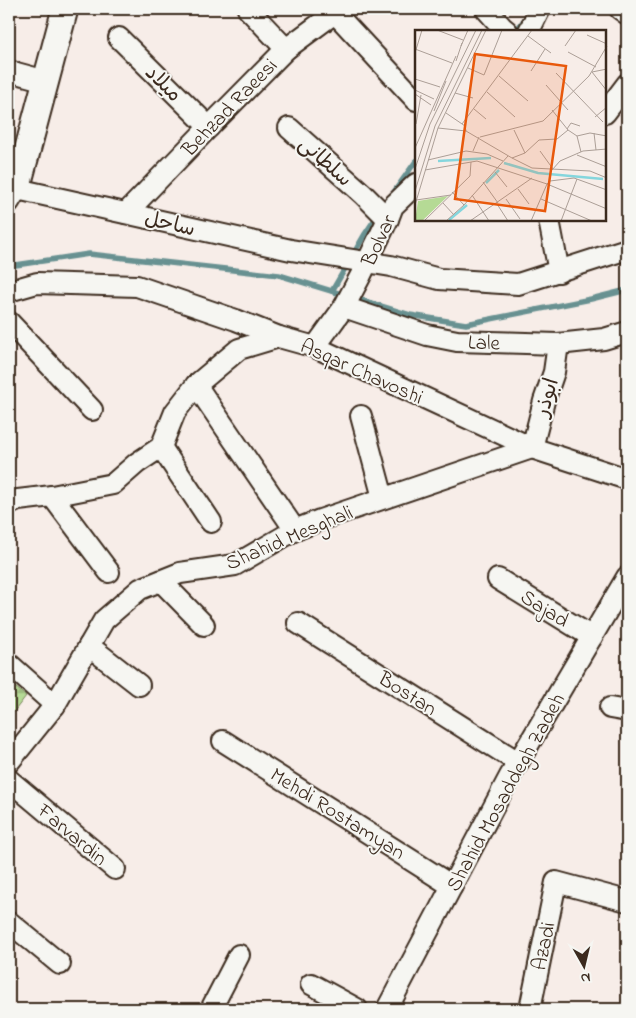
<svg xmlns="http://www.w3.org/2000/svg" width="636" height="1018" font-family="'Indie Flower','Playpen Sans Arabic',sans-serif">
	<style>
		.forest { fill: url(#forest-firs); stroke: #78825a }
		.lines { fill: none; stroke-linecap: round; stroke-linejoin: round }
		.stream { stroke: #679191; stroke-width: 5.5 }
		.minor-casing { stroke: #3b2a1e; stroke-width: 24 }
		.tertiary-casing { stroke: #3b2a1e; stroke-width: 29 }
		.minor { stroke: #f6f6f2; stroke-width: 20 }
		.tertiary { stroke: #f6f6f2; stroke-width: 25 }
		.labels { text-anchor: middle; stroke-width: 4; stroke-linejoin: round; paint-order: stroke }
		.street-label { font-size: 21px; fill: #3b2a1e; stroke: #f6f6f2 }
		.inset-river { fill: none; stroke: #85d6dd; stroke-width: 2.5 }
		.inset-road { fill: none; stroke: #ac9f97; stroke-width: 1 }
		.view { fill: #e8590c; fill-opacity: 0.15; stroke: #e8590c; stroke-width: 2.5 }
		.inset-edge { fill: none; stroke: #3b2a1e; stroke-width: 2.5 }
	</style>
	<defs>
		<pattern id="forest-firs" width="22" height="20" patternUnits="userSpaceOnUse" patternTransform="scale(1.25)"><rect width="22" height="20" fill="#b5da95"/><path d="M5 1l3.5 6h-7zM16 11l3.5 6h-7z" fill="#9dbb80"/></pattern>
	</defs>
	<rect width="100%" height="100%" fill="#f7ede8"/>
	<filter id="ink" filterUnits="userSpaceOnUse"><feTurbulence type="fractalNoise" baseFrequency=".02" numOctaves="2"/><feDisplacementMap in="SourceGraphic" scale="10" xChannelSelector="R" yChannelSelector="G"/><feConvolveMatrix kernelMatrix="1 2 1 2 8 2 1 2 1" color-interpolation-filters="sRGB"/></filter>
	<g filter="url(#ink)">
		<!-- forest -->
		<path class="forest" d="M9 682 26 696 9 718Z"/>
		<g class="lines">
			<!-- stream -->
			<g class="stream">
				<path d="M516 31 526 17"/>
				<path d="M391 196 416 161"/>
				<path d="M9 266 89 254 279 275 410 315 466 324 591 299 627 290"/>
				<path d="M332 291 365 234 379 213"/>
			</g>
			<!-- minor casing -->
			<g class="minor-casing">
				<g id="minor">
					<path d="M248 9 286 49"/>
					<path d="M486 9 502 27 507 31"/>
					<path d="M620 9 627 14"/>
					<path d="M335 13 416 100"/>
					<path d="M529 31 540 9"/>
					<path d="M119 38 209 127"/>
					<path d="M9 71 46 81"/>
					<path d="M605 113 627 84"/>
					<path d="M289 128 363 194 388 219"/>
					<path d="M9 202 17 189 291 250 391 266 439 279 518 284 627 249"/>
					<path d="M126 213 209 127 286 49 340 9"/>
					<path d="M549 220 559 272"/>
					<path d="M9 291 37 283 137 286 236 320 279 337"/>
					<path d="M344 307 427 335 457 341 558 344 604 339 627 332"/>
					<path d="M9 322 92 410"/>
					<path d="M315 347 344 307 361 275 388 219 393 206 416 184"/>
					<path d="M196 385 295 530"/>
					<path d="M361 416 383 498"/>
					<path d="M161 447 211 522"/>
					<path d="M532 448 544 401 554 372 558 344"/>
					<path d="M52 496 109 572"/>
					<path d="M9 504 18 500 52 496 113 484 137 463 161 447 175 412 196 385 239 349 279 337 315 347 532 448 627 479"/>
					<path d="M498 579 592 637"/>
					<path d="M161 581 204 625"/>
					<path d="M298 623 518 762"/>
					<path d="M89 646 139 685"/>
					<path d="M9 664 55 705"/>
					<path d="M610 708 627 711"/>
					<path d="M223 741 452 886"/>
					<path d="M9 762 55 705 104 620 140 589 180 573 235 565 295 530 320 520 532 448"/>
					<path d="M9 780 115 869"/>
					<path d="M9 922 60 964"/>
					<path d="M311 984 357 1009"/>
					<path d="M211 1009 239 955"/>
					<path d="M387 1009 510 776 627 577"/>
					<path d="M530 1009 556 882 627 901"/>
				</g>
			</g>
			<!-- tertiary casing -->
			<g class="tertiary-casing">
				<path id="tertiary" d="M17 189 65 9"/>
			</g>
			<!-- minor -->
			<use href="#minor" class="minor"/>
			<!-- tertiary -->
			<use href="#tertiary" class="tertiary"/>
		</g>
	</g>
	<g class="labels">
		<!-- street labels -->
		<g class="street-label">
			<text transform="translate(164 83) rotate(45)" y="7">میلاد</text>
			<text transform="translate(229 107) rotate(-46)" y="7">Behzad Raeesi</text>
			<text transform="translate(326 161) rotate(42)" y="7">سلطانی</text>
			<text transform="translate(170 223) rotate(13)" y="7">ساحل</text>
			<text transform="translate(378 240) rotate(-65)" y="7">Bolvar</text>
			<text transform="translate(484 342) rotate(2)" y="7">Lale</text>
			<text transform="translate(362 371) rotate(24)" y="7">Asqar Chavoshi</text>
			<text transform="translate(546 397) rotate(-74)" y="7">ابوذر</text>
			<text transform="translate(289 537) rotate(-23)" y="7">Shahid Mesghali</text>
			<text transform="translate(545 608) rotate(32)" y="7">Sajad</text>
			<text transform="translate(408 693) rotate(32)" y="7">Bostan</text>
			<text transform="translate(505 792) rotate(-61)" y="7">Shahid Mosaddegh Zadeh</text>
			<text transform="translate(338 813) rotate(32)" y="7">Mehdi Rostamyan</text>
			<text transform="translate(73 834) rotate(40)" y="7">Farvardin</text>
			<text transform="translate(543 946) rotate(-78)" y="7">Azadi</text>
		</g>
	</g>
	<!-- overview -->
	<g transform="translate(415 30)">
		<rect width="191" height="191" fill="#f7ede8"/>
		<path d="M33 166 7 191H0L3 171Z" fill="#b5da95"/>
		<path class="inset-river" d="M23 131 76 128M89 133 123 143 188 149M71 153 84 140M34 190 52 175"/>
		<path class="inset-road" d="M22 0 48 10M172 5 192 14M113 6 136 23M46 16 53 0M150 16 161 0M0 19 37 33M153 22 181 37M0 23 7 0M41 31 47 13M53 38 69 45 87 0M192 39 177 42 192 61M116 41 130 19M141 43 188 92M84 46 113 71M0 49 25 57M131 55 153 80M0 60 19 69M72 62 100 87M40 63 58 68M0 64 16 75M59 79 71 89M137 80 153 100M19 81 31 51M31 83 50 96 51 101M180 87 192 77M1 94 6 65M47 94 117 0M23 98 51 101 97 128 110 123 124 110 142 109 153 100 162 106 175 103 192 106M152 99 156 93 165 96M99 100 110 123M179 103 181 120M162 106 166 122M65 107 128 91 174 46 192 16M0 118 41 26M58 121 64 107M125 121 138 139M162 125 192 137M97 128 117 138 175 141 192 148M13 130 51 121 72 124 88 131M0 139 15 94 61 0M10 140 62 131 132 154 135 151 159 148 192 160M137 140 145 131 168 121 192 119M80 142 92 157M68 152 83 173M103 159 114 174M0 161 20 96 67 0M37 162 49 175M57 165 74 191M91 169 105 189M126 169 177 191M1 170 36 165M28 173 39 185M82 174 93 191M0 175 23 98 71 0M9 191 55 146 56 132M31 191 49 175 93 126M55 191 117 148M116 191 132 154 192 179M146 191 162 149"/>
		<path class="view" d="M60 24 151 36 130 181 40 169Z"/>
		<rect width="191" height="191" class="inset-edge"/>
	</g>
	<!-- margin -->
	<rect width="636" height="1018" fill="none" stroke="#f6f6f2" stroke-width="30"/>
	<rect x="15" y="15" width="606" height="988" fill="none" stroke="#3b2a1e" stroke-width="2" filter="url(#ink)"/>
	<!-- north arrow -->
	<g transform="translate(584 966) rotate(172)" stroke="#f6f6f2" stroke-width="4" paint-order="stroke">
	<path d="M0-4L9 19L0 12L-9 19Z" fill="#3b2a1e"/>
	<text y="-8" font-size="14" font-weight="bold" text-anchor="middle" fill="#3b2a1e">N</text>
	</g>
</svg>
